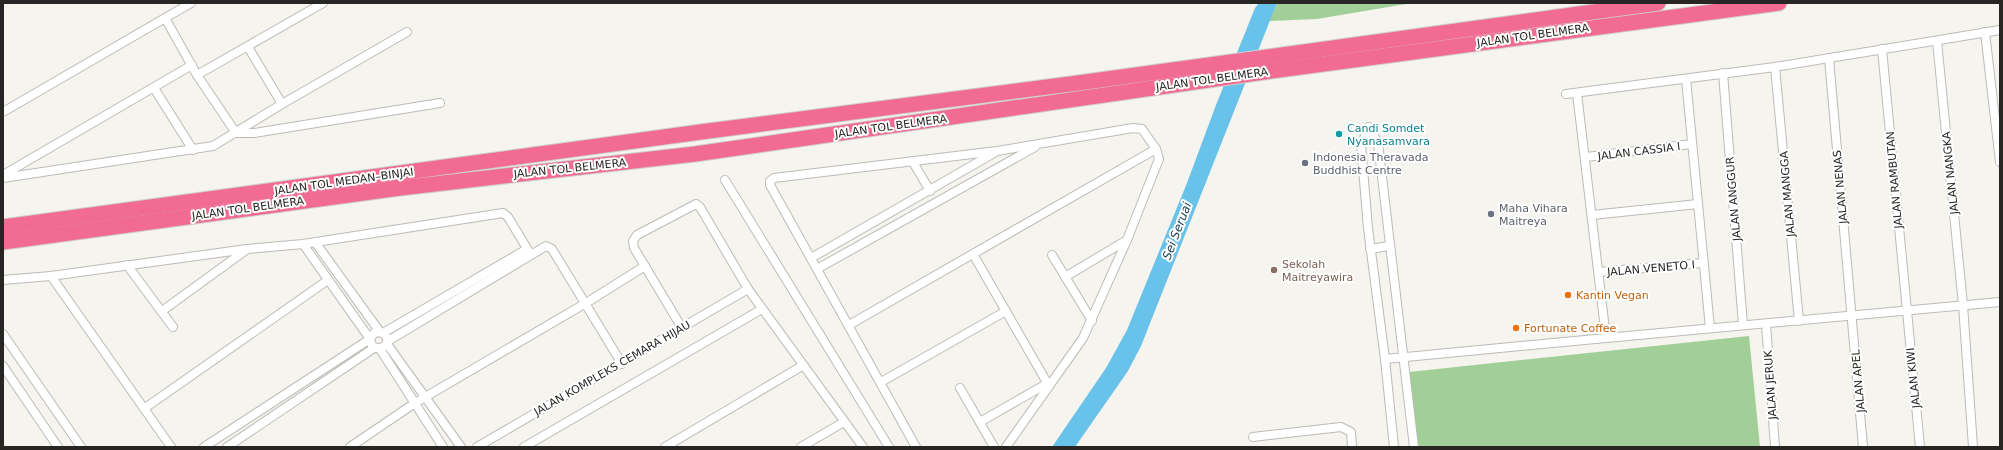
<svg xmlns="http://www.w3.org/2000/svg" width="2003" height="450" font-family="'DejaVu Sans',sans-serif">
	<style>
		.green { fill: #a1cf97 }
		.water { fill: #68c2e9 }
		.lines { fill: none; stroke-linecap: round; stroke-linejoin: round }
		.minor-casing { stroke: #bdbbb6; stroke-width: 10 }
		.motorway-casing { stroke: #cfcfcf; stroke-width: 17 }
		.minor { stroke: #fff; stroke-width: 8 }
		.motorway { stroke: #f16b93; stroke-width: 15 }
		.culture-dot { fill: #0f9aa8; stroke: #fff; stroke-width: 1.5 }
		.worship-dot { fill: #6b7280; stroke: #fff; stroke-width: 1.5 }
		.education-dot { fill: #8d6e63; stroke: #fff; stroke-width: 1.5 }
		.food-dot { fill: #e8710a; stroke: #fff; stroke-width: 1.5 }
		.labels { text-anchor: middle; stroke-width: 4; stroke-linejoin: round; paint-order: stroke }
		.street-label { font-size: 11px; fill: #272624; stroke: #fff }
		.culture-label { font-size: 11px; fill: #0d838f; stroke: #fff; text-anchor: start }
		.worship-label { font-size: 11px; fill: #5b616d; stroke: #fff; text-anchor: start }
		.education-label { font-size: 11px; fill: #785e54; stroke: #fff; text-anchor: start }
		.food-label { font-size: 11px; fill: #c56008; stroke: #fff; text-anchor: start }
		.water-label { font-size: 12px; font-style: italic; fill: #1c4455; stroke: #fff }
	</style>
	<rect width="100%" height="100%" fill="#f6f4ef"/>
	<!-- green -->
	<g class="green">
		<path d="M1277 3H1412L1317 19 1269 21Z"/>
		<path d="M1749 336 1760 447H1416L1409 372Z"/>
	</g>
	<!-- water -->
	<path class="water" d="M1259 3H1277L1141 346 1128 371 1075 447H1052L1106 368 1127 330 1187 183 1216 105 1255 8Z"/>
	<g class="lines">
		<!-- minor casing -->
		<g class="minor-casing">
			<g id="minor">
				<path d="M165 18 197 75 236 133"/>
				<path d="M1985 32 2000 162"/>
				<path d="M1937 41 1963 305 1973 447"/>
				<path d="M248 47 282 104"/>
				<path d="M1882 49 1920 447"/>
				<path d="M1829 58 1863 447"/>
				<path d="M1775 67 1799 321"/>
				<path d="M1723 73 1743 325"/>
				<path d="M197 75 323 3"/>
				<path d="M1686 79 1710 328"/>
				<path d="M154 88 193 150"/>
				<path d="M1577 93 1606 338 2000 302"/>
				<path d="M1566 94 1775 67 2000 30"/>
				<path d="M3 112 191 3"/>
				<path d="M1369 127 1378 143 1414 447"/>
				<path d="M1369 127 1361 145 1368 228 1385 359 1394 447"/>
				<path d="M237 133H254L440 103"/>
				<path d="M1586 157 1692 144"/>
				<path d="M913 162 930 191"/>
				<path d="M3 175 192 65"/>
				<path d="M3 178 213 146 282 104 407 32"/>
				<path d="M725 180 889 447"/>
				<path d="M1592 215 1698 204"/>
				<path d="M315 242 380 332"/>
				<path d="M1370 249 1389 246"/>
				<path d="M973 254 1049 386"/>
				<path d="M1052 255 1092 321"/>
				<path d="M811 258 994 153"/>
				<path d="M127 265 173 327"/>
				<path d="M817 269 1035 147"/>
				<path d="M1599 272 1703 263"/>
				<path d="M51 276 171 447"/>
				<path d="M1065 277 1127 240"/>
				<path d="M3 280 51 276 247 249 303 244 503 213 508 217 531 255 546 246 552 249 622 364"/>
				<path d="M162 311 246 250"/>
				<path d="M1766 324 1775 447"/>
				<path d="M849 325 1156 149"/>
				<path d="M682 328 634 248 633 241 637 235 696 204 700 207 748 289 863 447"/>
				<path d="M383 333 527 249"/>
				<path d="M3 334 81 447"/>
				<path d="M388 341 531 255"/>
				<path d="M387 344 461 447"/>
				<path d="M380 349 443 447"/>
				<path d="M1385 359 1606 338"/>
				<path d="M3 366 58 447"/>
				<path d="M881 382 1006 311"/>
				<path d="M960 388 994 447"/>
				<path d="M145 408 328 280"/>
				<path d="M980 422 1048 383"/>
				<path d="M1253 437 1341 427 1351 432 1352 447"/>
				<path d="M204 447 370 339 374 333 380 332C386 334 388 338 387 344L380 349 372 346 370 339 303 244"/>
				<path d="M227 447 374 348"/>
				<path d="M350 447 415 403 586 303 645 266"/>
				<path d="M477 447 748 289"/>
				<path d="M524 447 762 309"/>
				<path d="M665 447 802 366"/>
				<path d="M801 447 844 422"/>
				<path d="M916 447 770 185V181L774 178 997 151 1133 128 1142 129 1156 149 1159 159 1127 240 1083 338 1006 447"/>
			</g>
		</g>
		<!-- motorway casing -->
		<g class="motorway-casing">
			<g id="motorway">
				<path d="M3 227 708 131 1078 83 1658 3"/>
				<path d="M3 242 400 188 695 154 1264 72 1779 3"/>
			</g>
		</g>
		<!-- minor -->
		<use href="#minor" class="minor"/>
		<!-- motorway -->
		<use href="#motorway" class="motorway"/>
	</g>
	<!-- markers -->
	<circle class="culture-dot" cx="1339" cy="134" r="4"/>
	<g class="worship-dot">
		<circle cx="1305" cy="163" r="4"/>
		<circle cx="1491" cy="214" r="4"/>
	</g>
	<circle class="education-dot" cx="1274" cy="270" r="4"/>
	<g class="food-dot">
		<circle cx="1568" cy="295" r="4"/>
		<circle cx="1516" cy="328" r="4"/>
	</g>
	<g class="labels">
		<!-- street labels -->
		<g class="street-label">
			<text transform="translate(1533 35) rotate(-8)" y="4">JALAN TOL BELMERA</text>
			<text transform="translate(1212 79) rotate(-8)" y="4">JALAN TOL BELMERA</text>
			<text transform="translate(891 126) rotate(-8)" y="4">JALAN TOL BELMERA</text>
			<text transform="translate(1639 151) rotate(-7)" y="4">JALAN CASSIA I</text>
			<text transform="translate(570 168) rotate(-6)" y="4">JALAN TOL BELMERA</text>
			<text transform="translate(1950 173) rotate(-96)" y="4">JALAN NANGKA</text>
			<text transform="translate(1894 180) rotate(-95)" y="4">JALAN RAMBUTAN</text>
			<text transform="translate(344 181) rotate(-8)" y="4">JALAN TOL MEDAN–BINJAI</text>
			<text transform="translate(1840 187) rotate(-95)" y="4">JALAN NENAS</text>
			<text transform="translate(1787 194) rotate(-95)" y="4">JALAN MANGGA</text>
			<text transform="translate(1733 199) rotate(-95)" y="4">JALAN ANGGUR</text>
			<text transform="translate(248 208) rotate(-8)" y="4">JALAN TOL BELMERA</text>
			<text transform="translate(1651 268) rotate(-5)" y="4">JALAN VENETO I</text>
			<text transform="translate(612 368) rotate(-30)" y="4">JALAN KOMPLEKS CEMARA HIJAU</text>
			<text transform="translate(1913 378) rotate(-96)" y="4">JALAN KIWI</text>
			<text transform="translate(1858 381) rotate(-95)" y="4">JALAN APEL</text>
			<text transform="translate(1770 385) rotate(-94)" y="4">JALAN JERUK</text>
		</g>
		<!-- culture labels -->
		<g class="culture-label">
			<text x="1347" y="132">Candi Somdet<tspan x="1347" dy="13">Nyanasamvara</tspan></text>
		</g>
		<!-- worship labels -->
		<g class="worship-label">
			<text x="1313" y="161">Indonesia Theravada<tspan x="1313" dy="13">Buddhist Centre</tspan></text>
			<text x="1499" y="212">Maha Vihara<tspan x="1499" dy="13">Maitreya</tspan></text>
		</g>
		<!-- education labels -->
		<g class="education-label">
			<text x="1282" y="268">Sekolah<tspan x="1282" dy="13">Maitreyawira</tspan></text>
		</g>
		<!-- food labels -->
		<g class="food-label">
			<text x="1576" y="299">Kantin Vegan</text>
			<text x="1524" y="332">Fortunate Coffee</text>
		</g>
		<!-- water labels -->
		<g class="water-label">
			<text transform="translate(1177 231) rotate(-69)" y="4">Sei Seruai</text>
		</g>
	</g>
	<!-- border -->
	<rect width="2003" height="450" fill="none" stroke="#272624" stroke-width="8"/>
</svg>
